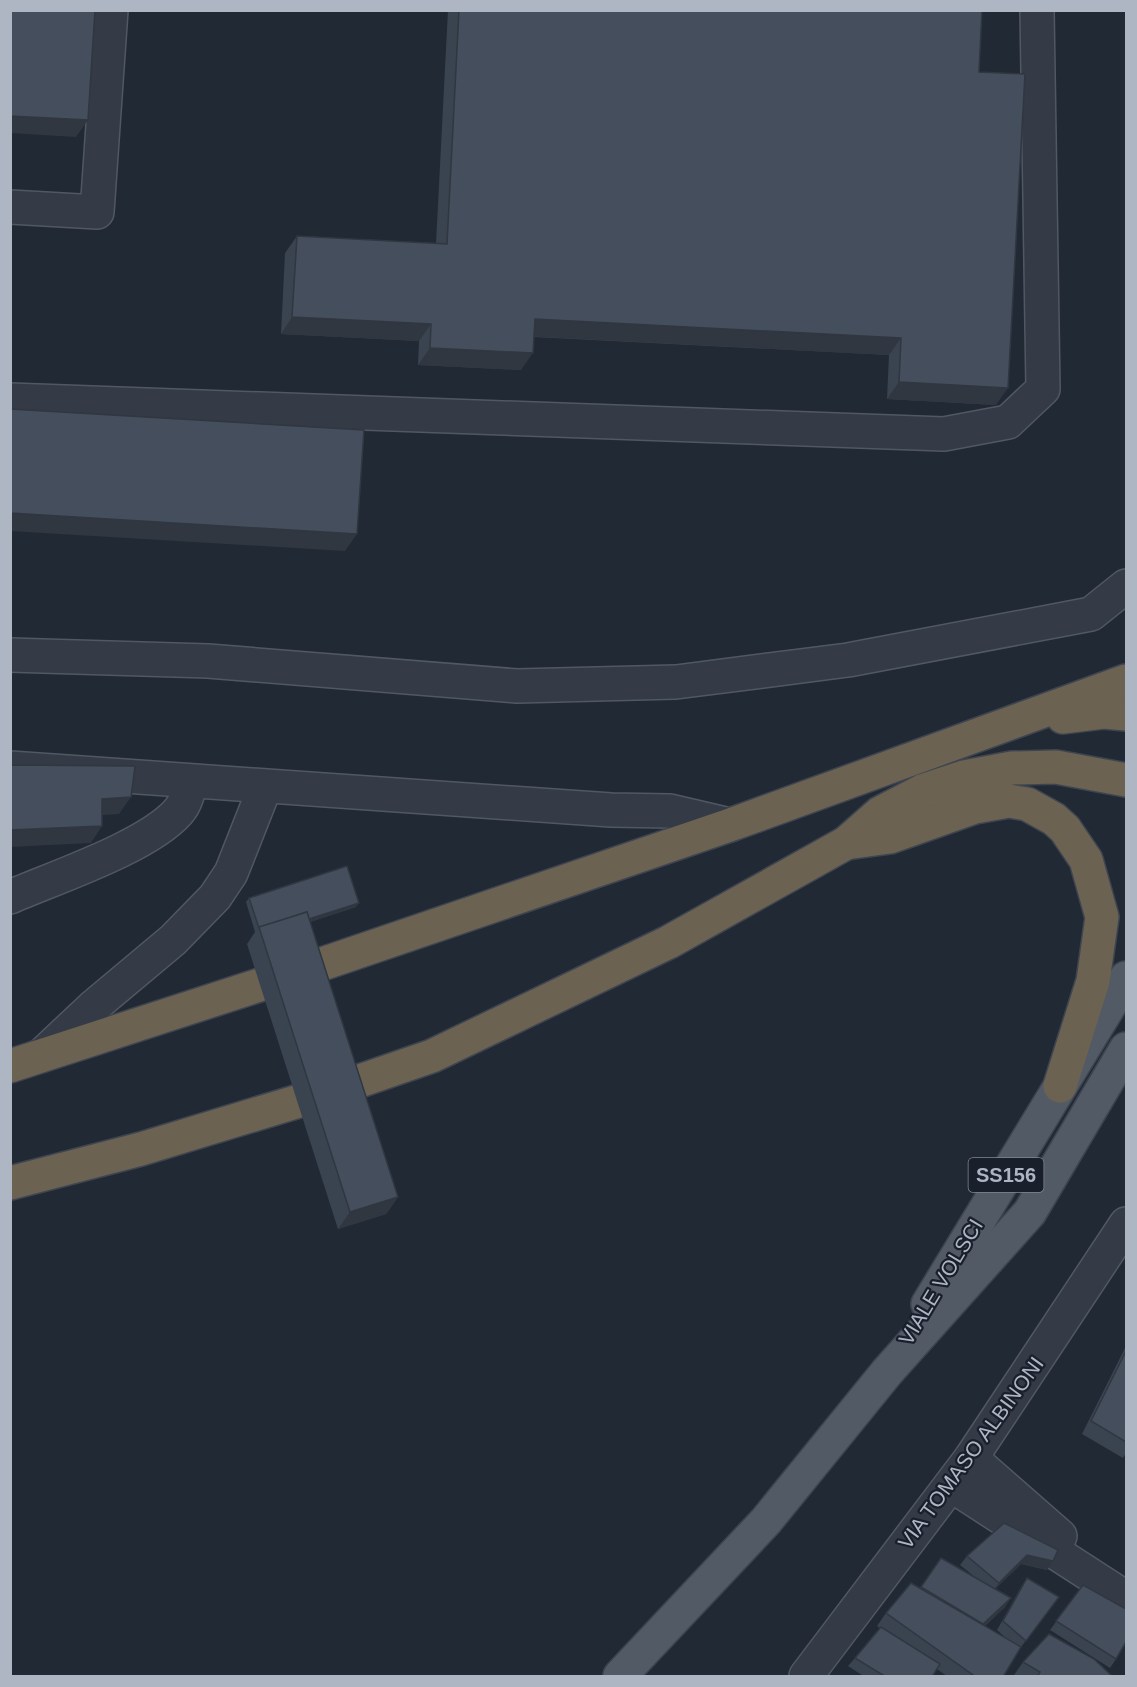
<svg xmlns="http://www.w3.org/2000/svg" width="1137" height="1687" font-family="Helvetica,sans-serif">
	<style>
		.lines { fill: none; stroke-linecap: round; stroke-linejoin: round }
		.minor-casing { stroke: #515864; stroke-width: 36 }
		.major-casing { stroke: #3d4450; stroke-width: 36 }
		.highway-casing { stroke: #3e4551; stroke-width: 36 }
		.minor { stroke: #343b46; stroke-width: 33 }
		.major { stroke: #525a66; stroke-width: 33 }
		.highway { stroke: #6c6251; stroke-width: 33 }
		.wall { fill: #3a4350 }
		.shaded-wall { fill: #303741 }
		.building { fill: #444e5d; stroke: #303741; stroke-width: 1.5 }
		.labels { text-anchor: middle; stroke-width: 4.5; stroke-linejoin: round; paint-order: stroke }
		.shield { fill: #19202b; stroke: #818895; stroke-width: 1.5 }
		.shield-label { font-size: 20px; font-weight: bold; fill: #aeb5c3 }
		.street-label { font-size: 21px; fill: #aeb5c3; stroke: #19202b }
	</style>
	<rect width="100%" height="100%" fill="#212935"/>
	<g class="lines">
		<!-- minor casing -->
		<g class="minor-casing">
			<g id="minor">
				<path d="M10 207 97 212 111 10"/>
				<path d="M10 400 944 434 1008 422 1043 389 1037 10"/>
				<path d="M10 655 208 661 517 686 676 682 848 660 1091 614 1126 586"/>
				<path d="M10 768 611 810 670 811 730 825"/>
				<path d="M10 897C56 877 147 847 178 812 186 803 188 793 190 782"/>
				<path d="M42 1055 93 1007 173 940 215 897 231 873 265 787"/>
				<path d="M971 1458 1060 1536"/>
				<path d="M951 1485 1126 1598"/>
				<path d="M806 1676 971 1458 1126 1224"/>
			</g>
		</g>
		<!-- major casing -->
		<g class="major-casing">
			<g id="major">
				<path d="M928 1304 1126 978"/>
				<path d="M620 1676 766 1521 887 1372 1030 1212 1126 1049"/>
			</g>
		</g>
		<!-- highway casing -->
		<g class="highway-casing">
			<g id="highway">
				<path d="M1063 717 1104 712 1126 714"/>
				<path d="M846 843 890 837 975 807 1009 801 1027 804 1054 819 1065 829 1086 860 1102 917 1093 981 1060 1086"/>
				<path d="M10 1066 284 977 730 825 1126 681"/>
				<path d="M10 1183 141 1149 322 1094 432 1056 669 942 846 843 880 813 922 791 964 777 1012 768 1056 767 1126 780"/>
			</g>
		</g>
		<!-- minor -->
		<use href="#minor" class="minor"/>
		<!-- major -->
		<use href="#major" class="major"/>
		<!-- highway -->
		<use href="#highway" class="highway"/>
	</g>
	<!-- wall -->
	<g class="wall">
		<path d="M448 10H982L979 72 996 405 887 399 889 355 534 337 521 370 418 365 419 341 281 334 285 253 297 236 436 243Z"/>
		<path d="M249 898 356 907 310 922 398 1197 386 1214 338 1229 247 944 255 932 246 902Z"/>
		<path d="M1126 1346V1453L1123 1458 1082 1434Z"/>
		<path d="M967 1556 1053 1561 1047 1570 1021 1564 995 1589 1005 1607 985 1626 1008 1640 997 1630 1021 1587 1027 1578 1059 1597 1021 1647 1003 1677H948L937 1669 932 1677H865L848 1666 855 1658 880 1628 877 1626 886 1613 920 1588 941 1558 975 1577 960 1565Z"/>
		<path d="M1083 1585 1116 1659 1110 1668 1050 1630Z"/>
		<path d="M1023 1662 1113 1677H1016L1014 1675Z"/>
	</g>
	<!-- shaded-wall -->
	<g class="shaded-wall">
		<path d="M10 116 88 120 76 137 10 133Z"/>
		<path d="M292 317 431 324 419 341 281 334Z"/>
		<path d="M535 319 901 338 889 355 523 336Z"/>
		<path d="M430 348 533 353 521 370 418 365Z"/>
		<path d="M899 382 1008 388 996 405 887 399Z"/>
		<path d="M10 513 357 534 345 551 10 531Z"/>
		<path d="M131 797 119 814 90 816 102 799Z"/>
		<path d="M102 826 91 843 10 847V830Z"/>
		<path d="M359 903 356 907 262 938 261 935Z"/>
		<path d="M398 1197 386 1214 338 1229 350 1212Z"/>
		<path d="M1027 1555 1053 1561 1047 1570 1021 1564 992 1592 999 1583Z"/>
		<path d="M1011 1598 1005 1607 977 1633 983 1624Z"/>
	</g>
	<!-- building -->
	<g class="building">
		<path d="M10 10H95L88 120 10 116Z"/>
		<path d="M459 10H982L979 72 1025 74 1008 388 899 382 901 338 535 319 533 353 430 348 431 324 292 317 297 236 447 244Z"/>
		<path d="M10 409 364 430 357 534 10 513Z"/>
		<path d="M10 765 135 766 131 797 102 799V826L10 830Z"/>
		<path d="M347 866 359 903 309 919 307 912 259 928 249 898Z"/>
		<path d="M307 912 398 1197 350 1212 259 927Z"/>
		<path d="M1126 1351V1442L1091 1421Z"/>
		<path d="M1004 1523 1058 1550 1053 1561 1027 1555 999 1583 967 1556Z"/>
		<path d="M941 1558 1011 1598 983 1624 921 1587Z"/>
		<path d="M1027 1578 1059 1597 1026 1641 1003 1621Z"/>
		<path d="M911 1583 1021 1647 1003 1677H976L886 1613Z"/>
		<path d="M1083 1585 1126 1609V1642L1116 1659 1056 1621Z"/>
		<path d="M881 1627 940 1664 932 1677H886L855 1658Z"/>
		<path d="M1049 1634 1094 1659 1113 1677H1037L1040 1672 1023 1662Z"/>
	</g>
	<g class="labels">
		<!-- shield labels -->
		<rect class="shield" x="968.5" y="1158" width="75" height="34" rx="4.5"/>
		<g class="shield-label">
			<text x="1006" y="1182">SS156</text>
		</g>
		<!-- street labels -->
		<g class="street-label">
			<text transform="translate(941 1282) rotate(-59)" y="7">VIALE VOLSCI</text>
			<text transform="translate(971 1453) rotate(-54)" y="7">VIA TOMASO ALBINONI</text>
		</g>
	</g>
	<!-- border -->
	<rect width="1137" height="1687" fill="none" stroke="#aeb5c3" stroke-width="24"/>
</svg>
